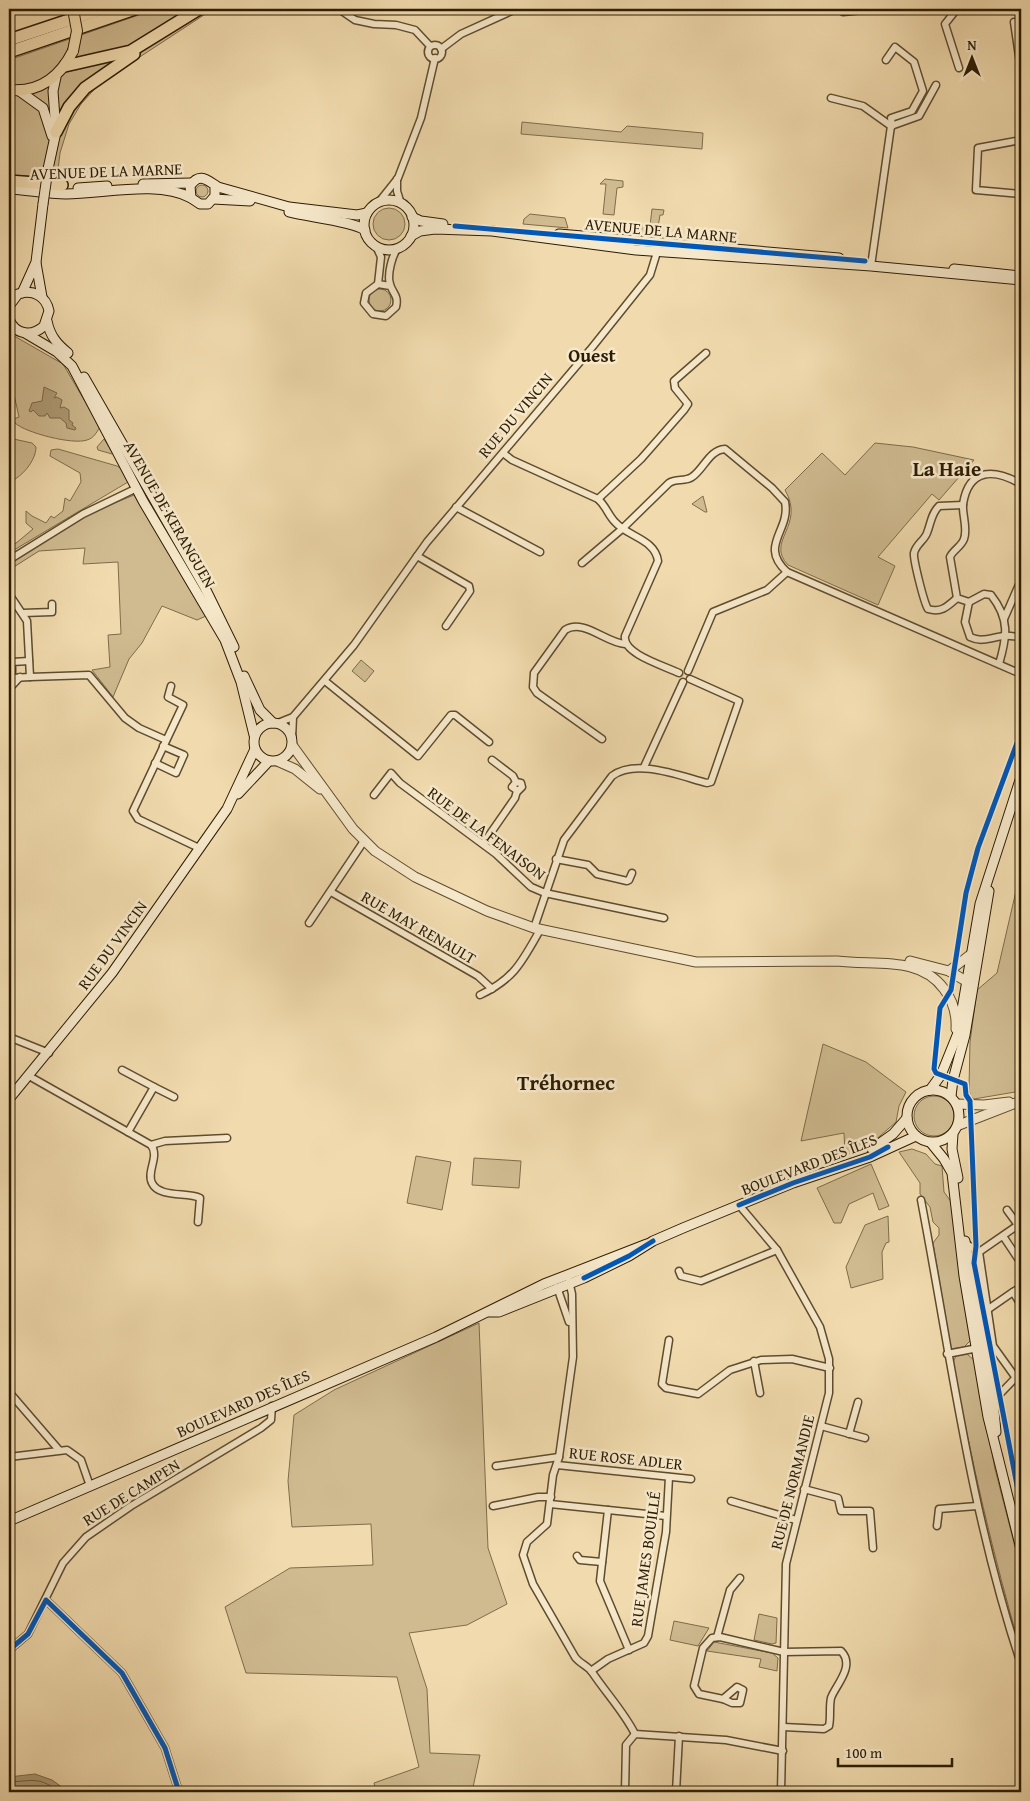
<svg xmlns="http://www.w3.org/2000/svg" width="1030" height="1801" font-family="'Gentium Book Plus',serif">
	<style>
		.green { fill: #d0bb91; stroke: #7e6c4a }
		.water { fill: #ae9a74; stroke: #7a6847 }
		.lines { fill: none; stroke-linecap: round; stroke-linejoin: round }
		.shore { stroke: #6e5b3c; stroke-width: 1 }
		.minor-casing { stroke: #5e4c2e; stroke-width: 9 }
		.tertiary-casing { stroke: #5e4c2e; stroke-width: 11 }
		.secondary-casing { stroke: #2d1c04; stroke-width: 11 }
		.primary-casing { stroke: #2d1c04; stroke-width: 12 }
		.trunk-casing { stroke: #2d1c04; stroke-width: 14 }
		.minor { stroke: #f6e8ca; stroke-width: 6 }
		.tertiary { stroke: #f6e8ca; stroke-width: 9 }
		.secondary { stroke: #f6e8ca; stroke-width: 9 }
		.primary { stroke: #f1dbae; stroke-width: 10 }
		.trunk { stroke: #f1dbae; stroke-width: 11 }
		.secondary-bridge-casing { stroke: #2d1c04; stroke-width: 11; stroke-linecap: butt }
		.primary-bridge-casing { stroke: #2d1c04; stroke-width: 12; stroke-linecap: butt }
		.secondary-bridge { stroke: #f6e8ca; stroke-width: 9 }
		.primary-bridge { stroke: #f1dbae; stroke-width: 10 }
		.cycleway-casing { stroke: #f6e8ca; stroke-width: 8 }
		.cycleway { stroke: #0057b8; stroke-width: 5 }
		.labels { text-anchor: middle; stroke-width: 5; stroke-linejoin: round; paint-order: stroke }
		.street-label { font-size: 16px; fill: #2d1c04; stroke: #f6e8ca }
		.quarter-label { font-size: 19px; font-weight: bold; fill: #2d1c04; stroke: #f6e8ca }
		.district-label { font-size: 21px; font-weight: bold; fill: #2d1c04; stroke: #f6e8ca }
	</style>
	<rect width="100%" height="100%" fill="#f1dbae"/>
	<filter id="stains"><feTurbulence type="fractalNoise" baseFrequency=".004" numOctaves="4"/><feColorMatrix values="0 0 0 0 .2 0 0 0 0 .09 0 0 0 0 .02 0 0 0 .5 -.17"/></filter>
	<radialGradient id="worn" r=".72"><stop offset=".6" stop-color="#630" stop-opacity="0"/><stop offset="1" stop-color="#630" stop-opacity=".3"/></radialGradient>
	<!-- green -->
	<g class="green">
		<path d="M156 9H213L100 83 81 104 69 124 60 153 57 178 24 176 15 184H9V60Z"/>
		<path d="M522 122 621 132 627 126 703 133 702 149 521 134Z"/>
		<path d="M605 179 623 181V187L617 188 614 215 603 214 606 184H600Z"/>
		<circle cx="202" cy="191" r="6"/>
		<circle cx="389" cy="224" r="16"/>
		<path d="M652 209 664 210 663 215H660L658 227 661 229 658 236 622 232 626 224 650 226Z"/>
		<path d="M530 214 565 218 568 228 523 224 524 219Z"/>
		<path d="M591 220 614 223 617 227 614 232 591 230Z"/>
		<circle cx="380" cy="300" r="11"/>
		<path d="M9 333 63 364 100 427C96 433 94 438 87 440 73 445 26 433 15 423L14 419 19 417 9 372Z"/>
		<path d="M9 438 32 443 36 447C36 461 21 478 9 482Z"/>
		<path d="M104 439 113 453 112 454 98 450 97 447Z"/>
		<path d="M875 443 913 447 974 460 939 500 932 494 878 557 895 566 878 605 788 565C765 541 806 526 785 490L822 453 845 475Z"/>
		<path d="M58 449 117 466 122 469 128 482 9 553V549L33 529 26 523V511L32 516 46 523 51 516 54 518 63 511 65 498 70 501 81 482 80 473 50 456 51 450Z"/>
		<path d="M134 495 206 616 197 620 162 606 142 643 129 659 113 697 92 670 110 667 108 635 121 634 118 562 83 564 85 548 39 551 9 570V563L88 514Z"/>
		<path d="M703 496 707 512H705L692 504Z"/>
		<path d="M361 660 374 671 365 682 352 671Z"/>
		<path d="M1019 888 1021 889V1091L974 1099 970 1095 969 1088 970 1042 977 990 997 973 1016 891Z"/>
		<path d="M823 1044 866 1062 906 1092 899 1106 896 1122 873 1142 845 1156 844 1133 801 1141Z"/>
		<circle cx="934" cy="1116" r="20"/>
		<path d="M912 1149 926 1154 935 1164 942 1166 944 1192 952 1203 971 1340 964 1347 951 1349 933 1243 939 1235V1228L933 1222 930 1207 920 1194V1183L899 1152Z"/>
		<path d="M416 1156 451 1162 442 1210 407 1203Z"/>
		<path d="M474 1158 521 1161 519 1188 472 1185Z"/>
		<path d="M871 1164 889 1206 879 1210 873 1193 849 1204 841 1223H834L817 1188Z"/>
		<path d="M888 1216 889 1242 886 1243 882 1252 883 1279 851 1288 846 1267 865 1225Z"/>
		<path d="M479 1323 488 1548 507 1604 467 1625 409 1633 427 1689 430 1753 480 1755 472 1792H376L374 1783 419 1767 397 1677 246 1673 225 1607 290 1568 373 1565 371 1524 292 1527 288 1481 294 1415 334 1390Z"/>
		<path d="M967 1354 975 1361 995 1469 1021 1570V1651C993 1555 971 1460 953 1362L956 1356Z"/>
		<path d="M759 1614 777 1618 776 1643 772 1644 754 1640Z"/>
		<path d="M674 1621 709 1628 698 1646 670 1640Z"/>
		<path d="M714 1642 772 1653 778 1658 777 1671 759 1667 761 1659 707 1651Z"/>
	</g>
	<!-- water -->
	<g class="water">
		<path d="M44 387 57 393 54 398 57 397 62 400 60 408 64 407 69 410V420L73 423 72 425 76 428 75 430 67 428 66 423 60 418H50L47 413 45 416H39L33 410 31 412 29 411 32 403 42 401Z"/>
		<path d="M35 1774 52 1780 69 1792H9V1777Z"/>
	</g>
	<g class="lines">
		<!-- shore -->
		<path class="shore" d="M9 1782C34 1781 38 1776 60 1792"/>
		<!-- minor casing -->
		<g class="minor-casing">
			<g id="minor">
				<path d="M339 9 355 20 374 24 396 25 415 30 430 46"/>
				<path d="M957 9 945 24 959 68"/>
				<path d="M843 12 873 9"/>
				<path d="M1014 22 1021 70"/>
				<circle cx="435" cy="52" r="7"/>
				<path d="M441 49 461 34 516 9"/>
				<path d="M886 60 895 47 914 62 923 91 912 111 891 118 892 126"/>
				<path d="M831 98 863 106 891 126 871 266"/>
				<path d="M891 126 919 116 936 85"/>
				<path d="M1021 140 978 148 976 190 1021 194"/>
				<path d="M397 179V191L401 204"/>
				<path d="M378 203 398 178 421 118 435 58"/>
				<path d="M376 246 381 257 378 284"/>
				<path d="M390 286 378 284 366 293 364 303 373 314 386 316 396 307C399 295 392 293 390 284 387 275 392 255 398 248"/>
				<path d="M503 453 512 460 598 499 641 459 684 410 688 404 675 388 674 381 706 353"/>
				<path d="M598 499C606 506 608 515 615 522 628 537 655 539 658 561L625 636C622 654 665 666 679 673"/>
				<path d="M456 507 540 552"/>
				<path d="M417 556 469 586 470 591 446 626"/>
				<path d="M9 560 83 514 137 488"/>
				<path d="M582 563 622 529 669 483C676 478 685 482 692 477 704 469 709 450 725 449L772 488 785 502C791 531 758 545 787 572L1021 674"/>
				<path d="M9 594 27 621 30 677 89 675 125 718 139 728 166 740"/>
				<path d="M957 598C947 607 941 613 928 609 924 603 913 559 914 553 916 544 924 541 927 533 931 523 931 514 939 506L963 505"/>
				<path d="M969 602 965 622 970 637C982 643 992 637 1004 636 1010 635 1015 637 1021 637"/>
				<path d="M23 613 52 612V604"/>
				<path d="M1004 619 1021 580"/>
				<path d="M29 661 12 662V678L30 677"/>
				<path d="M999 664C1007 637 1010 619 991 595L984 594 969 602 957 598 950 557C953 550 961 547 964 539 968 528 962 515 963 504 969 467 995 469 1021 484"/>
				<path d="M688 671 713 612 767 590 787 572"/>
				<path d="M325 681 418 756 451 715H455L489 742"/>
				<path d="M171 686 168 697 183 705 133 811 138 819 199 848"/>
				<path d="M9 689 20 677"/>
				<path d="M278 723 293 717 354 645 427 542 590 350 650 275 658 249"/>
				<path d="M292 739 293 717"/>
				<path d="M602 739 537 693 533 687 534 673 565 630C583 618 606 643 625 644"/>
				<path d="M492 760 513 776 516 782 521 783 522 787 518 791 512 787 516 782"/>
				<path d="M155 763 176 773 184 755 163 746"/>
				<path d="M644 767 683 682"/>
				<path d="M374 795 391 773 400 783 496 854 531 887 545 893 664 918"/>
				<path d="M483 844 515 798 517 791"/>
				<path d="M556 859 588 865 597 874 627 881 629 880 632 873"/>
				<path d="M331 892 478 976 492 989"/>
				<path d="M309 923 364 841"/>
				<path d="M534 928 564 840 612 776C636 758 680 776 707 783L711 782 739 701 690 679"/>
				<path d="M480 995C514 979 522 962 540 930"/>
				<path d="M9 1037 49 1053"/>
				<path d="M122 1070 154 1087 128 1132"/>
				<path d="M29 1076 151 1145C160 1156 146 1172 152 1183 159 1198 187 1192 200 1198L198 1222"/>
				<path d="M154 1087 174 1097"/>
				<path d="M151 1145 165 1141 227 1138"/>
				<path d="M921 1200C951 1357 970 1511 1021 1664"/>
				<path d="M739 1205 777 1250 820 1327 829 1359V1393L786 1564 781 1792"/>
				<path d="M1007 1210 1018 1225"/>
				<path d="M1003 1236 1021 1263"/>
				<path d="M965 1243 979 1252 993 1346 1016 1378"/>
				<path d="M977 1256 979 1252 1021 1223"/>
				<path d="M679 1271 681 1276 701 1281 777 1250"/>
				<path d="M569 1281 572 1294 573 1357 559 1457 553 1475 547 1524 527 1542 523 1555 533 1584 575 1657C579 1663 588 1666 592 1672 606 1693 624 1712 635 1734"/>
				<path d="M557 1287 569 1322"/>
				<path d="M1021 1287 1013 1292 1021 1305"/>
				<path d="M987 1310 1013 1292"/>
				<path d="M669 1340 662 1384 666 1388 698 1394 730 1370 761 1360 792 1359 830 1368"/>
				<path d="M947 1354 978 1348"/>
				<path d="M754 1361 760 1393"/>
				<path d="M9 1392 59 1450"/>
				<path d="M991 1400 999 1395 1021 1372"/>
				<path d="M821 1426 865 1438"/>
				<path d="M849 1434 858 1402"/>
				<path d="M9 1457 67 1450 81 1460 90 1486"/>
				<path d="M557 1465 691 1479"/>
				<path d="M496 1466 559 1457"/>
				<path d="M804 1489 838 1498 841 1511H870L873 1548"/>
				<path d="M731 1501 796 1520"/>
				<path d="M550 1504 666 1516"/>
				<path d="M493 1506 538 1497H551"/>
				<path d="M608 1510 600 1581 629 1650"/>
				<path d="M937 1526 939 1509 977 1506"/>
				<path d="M577 1556 580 1560 602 1562"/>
				<path d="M46 1600 122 1673 165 1748 179 1792"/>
				<path d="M717 1637 730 1590 740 1578"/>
				<path d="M9 1650 28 1634 63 1563 86 1537 131 1506 261 1428 271 1420 272 1406"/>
				<path d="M591 1671 608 1659 644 1643 648 1636 666 1532 669 1477"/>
				<path d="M737 1687 743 1690 740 1703H732L723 1699Z"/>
				<path d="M723 1699 699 1694 694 1686 703 1648 712 1638 720 1637 784 1652 841 1651C856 1666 835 1686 831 1698 829 1707 831 1717 829 1726L824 1729 783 1727"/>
				<path d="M625 1792 626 1745 635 1734 726 1740 783 1751"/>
				<path d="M676 1792 679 1736"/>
			</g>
		</g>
		<!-- tertiary casing -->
		<g class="tertiary-casing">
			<g id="tertiary">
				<path d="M292 745 353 829 375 851 415 877 487 911 534 928 696 962 837 961C874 966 919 955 944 989 953 1001 957 1014 956 1029"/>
				<path d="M277 761 295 769 320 789"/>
				<path d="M910 961 949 971 966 981"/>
				<path d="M949 971 970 955"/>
				<path d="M957 1104 984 1105 1009 1102"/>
				<path d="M959 1125 1021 1101"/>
			</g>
		</g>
		<!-- secondary casing -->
		<g class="secondary-casing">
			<g id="secondary">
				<path d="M18 90 43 108 52 136"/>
				<path d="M48 169 56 132 53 91 56 77"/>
				<path d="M143 184 192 183"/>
				<path d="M215 186V196L208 204H200L191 198 190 186C200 171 208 181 218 187L289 207 357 215 367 213"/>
				<path d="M78 188 107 186"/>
				<path d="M9 189C28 190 47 194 66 194 103 194 158 180 191 198"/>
				<path d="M213 199 250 201"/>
				<circle cx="389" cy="225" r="25"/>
				<path d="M289 212C308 217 352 221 365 230"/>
				<path d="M412 217 421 221 443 224"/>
				<path d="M559 234 839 258"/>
				<path d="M411 236 420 231 435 229 492 231 636 250 871 266 1021 280"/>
				<path d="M36 263 42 297"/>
				<path d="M954 269 1021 276"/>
				<path d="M22 293 36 262 43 204"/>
				<path d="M9 306 18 294C33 289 46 296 49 311L44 326C32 337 15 335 9 319"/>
				<path d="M47 321C50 336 57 344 68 353"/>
				<path d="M25 333 57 352 72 366 143 501 225 640 241 682 254 735"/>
				<path d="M84 377 204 586 234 647"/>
				<path d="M244 676 260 710 273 723"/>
				<circle cx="273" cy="742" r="19"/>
				<path d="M238 794 269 761"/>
				<circle cx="933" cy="1116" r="26"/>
				<path d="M930 1090 941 1075 958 1033 980 904 1021 777"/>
				<path d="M951 1096 953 1080 965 1035 989 891"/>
				<path d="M9 1099 112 973 227 809 255 749"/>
				<path d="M953 1134 952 1149 958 1178"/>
				<path d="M931 1143 944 1159 952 1173 964 1276 988 1417 1021 1549"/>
				<path d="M872 1149 893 1134 907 1118"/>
				<path d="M965 1241 993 1400 996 1432"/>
				<path d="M490 1312H499L584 1278 629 1256 653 1241 683 1228 793 1183 870 1157 916 1136"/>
				<path d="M9 1521 436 1337 544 1284 647 1244"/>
			</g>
		</g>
		<!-- primary casing -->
		<g class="primary-casing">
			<path id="primary" d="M9 90C39 93 60 77 73 51"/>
		</g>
		<!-- trunk casing -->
		<g class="trunk-casing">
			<g id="trunk">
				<path d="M9 40 102 9"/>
				<path d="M9 52 135 9"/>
				<path d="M65 66 131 51 199 9"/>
				<path d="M56 132 69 107 85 88 134 54"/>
				<path d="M9 181 62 185"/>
			</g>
		</g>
		<!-- minor -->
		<use href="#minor" class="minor"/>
		<!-- tertiary -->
		<use href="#tertiary" class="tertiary"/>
		<!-- secondary -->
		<use href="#secondary" class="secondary"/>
		<!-- primary -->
		<use href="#primary" class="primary"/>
		<!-- trunk -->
		<use href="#trunk" class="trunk"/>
		<!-- secondary-bridge casing -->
		<g class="secondary-bridge-casing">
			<path id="secondary-bridge" d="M43 204 48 169"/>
		</g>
		<!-- primary-bridge casing -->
		<g class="primary-bridge-casing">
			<path id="primary-bridge" d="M73 51 77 31 73 9"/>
		</g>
		<!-- secondary-bridge -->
		<use href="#secondary-bridge" class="secondary-bridge"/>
		<!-- primary-bridge -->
		<use href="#primary-bridge" class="primary-bridge"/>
		<!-- cycleway casing -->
		<g class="cycleway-casing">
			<g id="cycleway">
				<path d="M455 226 865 261"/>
				<path d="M1021 732 978 848 966 893 951 990 940 1008 934 1069 936 1073 965 1084 966 1095 970 1101 976 1246 974 1263 1021 1506"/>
				<path d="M739 1205 793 1183 870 1157 888 1147"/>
				<path d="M584 1278 629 1256 653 1241"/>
				<path d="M9 1650 28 1634 46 1600 122 1673 165 1748 179 1792"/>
			</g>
		</g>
		<!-- cycleway -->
		<use href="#cycleway" class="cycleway"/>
	</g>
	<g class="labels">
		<!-- street labels -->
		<g class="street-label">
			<text transform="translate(106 171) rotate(-2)" y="6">AVENUE DE LA MARNE</text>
			<text transform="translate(661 230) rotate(5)" y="6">AVENUE DE LA MARNE</text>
			<text transform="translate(515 415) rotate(-50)" y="6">RUE DU VINCIN</text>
			<text transform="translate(170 514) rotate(60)" y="6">AVENUE DE KERANGUEN</text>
			<text transform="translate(487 833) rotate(37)" y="6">RUE DE LA FENAISON</text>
			<text transform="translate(419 927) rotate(30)" y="6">RUE MAY RENAULT</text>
			<text transform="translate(112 945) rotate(-54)" y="6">RUE DU VINCIN</text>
			<text transform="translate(809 1164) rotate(-21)" y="6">BOULEVARD DES ÎLES</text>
			<text transform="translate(243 1403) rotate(-24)" y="6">BOULEVARD DES ÎLES</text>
			<text transform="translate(626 1458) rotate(6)" y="6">RUE ROSE ADLER</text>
			<text transform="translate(792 1482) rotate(-76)" y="6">RUE DE NORMANDIE</text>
			<text transform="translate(131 1492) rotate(-32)" y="6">RUE DE CAMPEN</text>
			<text transform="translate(645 1559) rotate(-82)" y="6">RUE JAMES BOUILLÉ</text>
		</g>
		<!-- quarter labels -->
		<g class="quarter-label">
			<text x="592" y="362">Ouest</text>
		</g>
		<!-- district labels -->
		<g class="district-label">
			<text x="947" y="476">La Haie</text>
			<text x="566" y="1090">Tréhornec</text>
		</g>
	</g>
	<!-- margin -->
	<rect width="1030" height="1801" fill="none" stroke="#f1dbae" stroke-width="30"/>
	<rect x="10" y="10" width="1010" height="1781" fill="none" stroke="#2d1c04" stroke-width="2.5"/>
	<rect x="15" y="15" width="1000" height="1771" fill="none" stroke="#2d1c04"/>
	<!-- north arrow -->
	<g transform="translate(972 58)" stroke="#f6e8ca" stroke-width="4" paint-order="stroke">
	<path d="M0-4L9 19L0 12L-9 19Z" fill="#2d1c04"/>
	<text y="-8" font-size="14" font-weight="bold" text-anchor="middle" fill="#2d1c04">N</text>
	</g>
	<!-- scale -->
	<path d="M838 1758v8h114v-8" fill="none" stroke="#2d1c04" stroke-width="2.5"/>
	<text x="845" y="1758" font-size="15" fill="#2d1c04" stroke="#f6e8ca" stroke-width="4" paint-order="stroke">100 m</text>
	<rect width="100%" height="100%" filter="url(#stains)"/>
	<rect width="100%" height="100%" fill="url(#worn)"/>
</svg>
